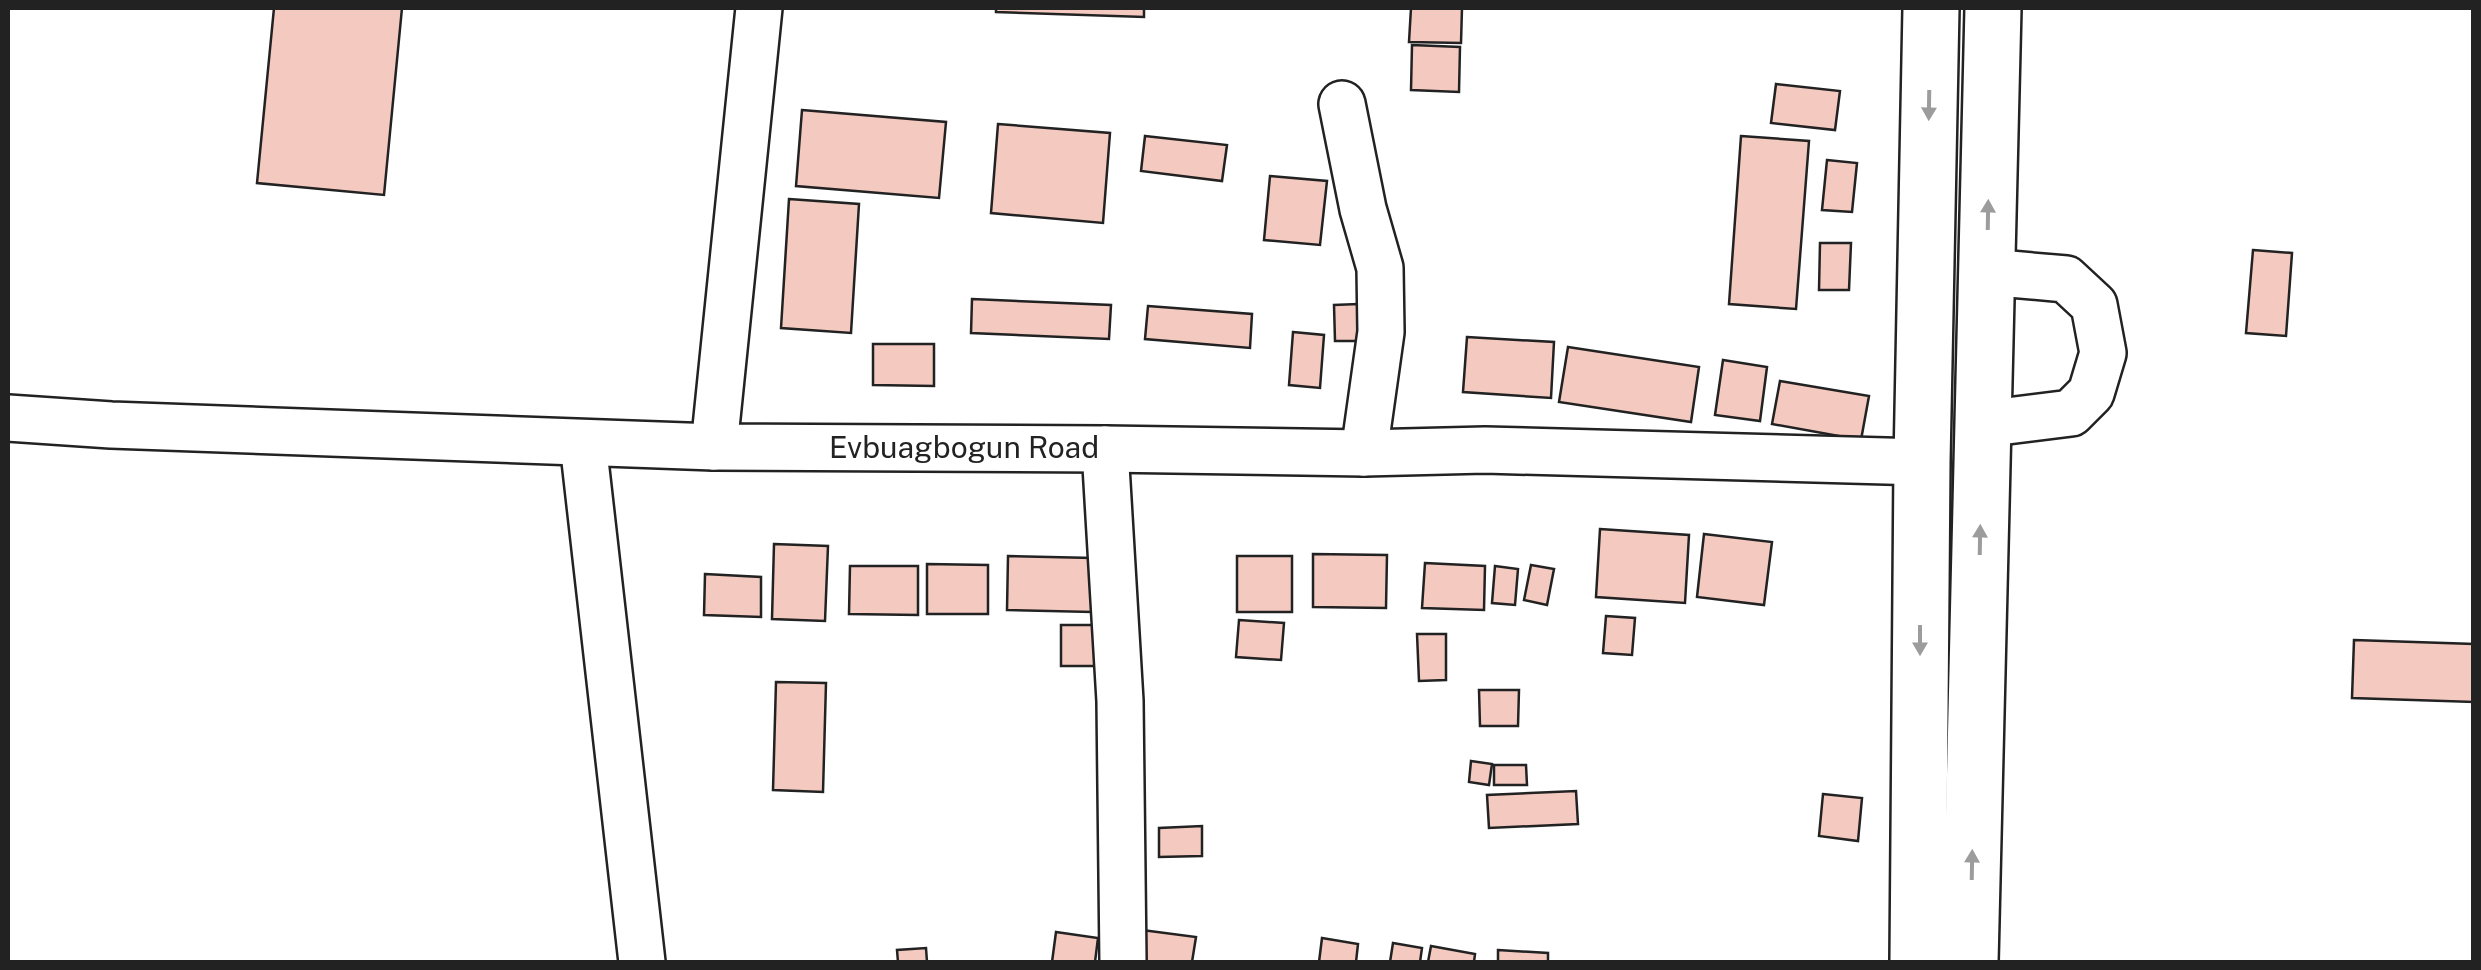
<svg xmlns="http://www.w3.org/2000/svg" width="2481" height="970" font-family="'Public Sans',sans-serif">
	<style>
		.building { fill: #f3c9c0; stroke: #222; stroke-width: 2.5 }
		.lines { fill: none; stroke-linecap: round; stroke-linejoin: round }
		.minor-casing { stroke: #222; stroke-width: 50 }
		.highway-casing { stroke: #222; stroke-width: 60 }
		.minor { stroke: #fff; stroke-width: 45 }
		.highway { stroke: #fff; stroke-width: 55 }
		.oneway { fill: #9c9c9c }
		.labels { text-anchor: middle; stroke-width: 8; stroke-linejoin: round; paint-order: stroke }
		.street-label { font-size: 30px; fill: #222; stroke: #fff }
	</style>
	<rect width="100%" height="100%" fill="#fff"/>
	<!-- building -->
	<g class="building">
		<path d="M274 8H402L384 195 257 183Z"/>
		<path d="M996 8H1144V17L996 12Z"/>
		<path d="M1411 8H1462L1461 43 1409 42Z"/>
		<path d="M1412 45 1460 47 1459 92 1411 90Z"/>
		<path d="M1776 84 1840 91 1835 130 1771 123Z"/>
		<path d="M802 110 946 122 939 198 796 186Z"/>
		<path d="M998 124 1110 133 1103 223 991 213Z"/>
		<path d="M1145 136 1227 145 1222 181 1141 171Z"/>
		<path d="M1741 136 1809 141 1796 309 1729 304Z"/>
		<path d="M1827 160 1857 163 1852 212 1822 210Z"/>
		<path d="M1270 176 1327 181 1320 245 1264 240Z"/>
		<path d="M789 199 859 204 851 333 781 328Z"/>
		<path d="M1820 243H1851L1849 290H1819Z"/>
		<path d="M2253 250 2292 253 2286 336 2246 333Z"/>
		<path d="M972 299 1111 305 1109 339 971 333Z"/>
		<path d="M1358 304 1359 341H1335L1334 305Z"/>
		<path d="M1148 306 1252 314 1250 348 1145 339Z"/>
		<path d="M1293 332 1324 335 1320 388 1289 385Z"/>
		<path d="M1467 337 1554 342 1551 398 1463 392Z"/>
		<path d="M873 344H934V386L873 385Z"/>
		<path d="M1568 347 1699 367 1691 422 1559 402Z"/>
		<path d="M1723 360 1767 367 1760 421 1715 415Z"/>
		<path d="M1780 381 1869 396 1861 440 1772 424Z"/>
		<path d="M1600 529 1689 535 1685 603 1596 597Z"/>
		<path d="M1704 534 1772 542 1764 605 1697 597Z"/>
		<path d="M774 544 828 546 825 621 772 619Z"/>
		<path d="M1313 554 1387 555 1386 608 1313 607Z"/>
		<path d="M1008 556 1093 558 1092 612 1007 610Z"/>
		<rect x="1237" y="556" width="55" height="56"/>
		<path d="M1425 563 1485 566 1484 610 1422 608Z"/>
		<path d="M927 564 988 565V614H927Z"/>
		<path d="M1531 565 1554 569 1547 605 1524 600Z"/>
		<path d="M850 566H918V615L849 614Z"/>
		<path d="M1495 566 1518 569 1515 605 1492 603Z"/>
		<path d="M705 574 761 577V617L704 615Z"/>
		<path d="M1606 616 1635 618 1632 655 1603 653Z"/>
		<path d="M1239 620 1284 623 1281 660 1236 657Z"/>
		<rect x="1061" y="625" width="38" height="41"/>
		<path d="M1417 634H1446V680L1419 681Z"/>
		<path d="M2354 640 2474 644V702L2352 698Z"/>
		<path d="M776 682 826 683 823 792 773 790Z"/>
		<path d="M1479 690H1519L1518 726H1480Z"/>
		<path d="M1471 761 1492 764 1489 785 1469 782Z"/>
		<path d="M1494 765H1526L1527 785H1494Z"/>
		<path d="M1576 791 1578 824 1489 828 1487 795Z"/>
		<path d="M1823 794 1862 798 1858 841 1819 836Z"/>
		<path d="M1202 826V856L1159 857V828Z"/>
		<path d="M1142 930 1196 937 1192 962H1137Z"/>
		<path d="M1056 932 1098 938 1095 962H1052Z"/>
		<path d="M1322 938 1358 944 1356 962H1319Z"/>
		<path d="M1393 943 1422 948 1420 962H1390Z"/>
		<path d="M1431 946 1475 954 1474 962H1428Z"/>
		<path d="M926 948 927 962H898L897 950Z"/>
		<path d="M1498 950 1548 953V962H1498Z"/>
	</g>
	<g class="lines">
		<!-- minor casing -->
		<g class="minor-casing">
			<g id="minor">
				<path d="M1342 104 1363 209 1380 268 1381 332 1364 453"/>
				<path d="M8 418 111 425 714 447 1105 449 1364 453 1485 450 1922 462"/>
				<path d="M1983 424 2071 413 2091 393 2103 353 2094 305 2066 279 1987 272"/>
				<path d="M583 443 642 962"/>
				<path d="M714 447 759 8"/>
				<path d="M1105 449 1120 701 1123 962"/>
			</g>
		</g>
		<!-- highway casing -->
		<g class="highway-casing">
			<g id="highway">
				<path d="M1918 962 1922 462 1931 8"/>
				<path d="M1970 962 1993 8"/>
			</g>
		</g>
		<!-- minor -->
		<use href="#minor" class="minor"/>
		<!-- highway -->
		<use href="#highway" class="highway"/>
	</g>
	<!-- one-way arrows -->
	<defs><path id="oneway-solid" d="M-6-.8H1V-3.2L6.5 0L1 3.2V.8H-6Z" transform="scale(2.5)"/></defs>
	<g class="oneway">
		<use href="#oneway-solid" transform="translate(1929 105) rotate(91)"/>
		<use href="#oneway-solid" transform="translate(1988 215) rotate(-89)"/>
		<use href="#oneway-solid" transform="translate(1980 540) rotate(-89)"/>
		<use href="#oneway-solid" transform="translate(1920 640) rotate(90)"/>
		<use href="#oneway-solid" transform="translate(1972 865) rotate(-89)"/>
	</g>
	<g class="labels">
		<!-- street labels -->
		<g class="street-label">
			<text x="964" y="458">Evbuagbogun Road</text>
		</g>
	</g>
	<!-- border -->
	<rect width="2481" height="970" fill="none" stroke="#222222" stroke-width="20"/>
</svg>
